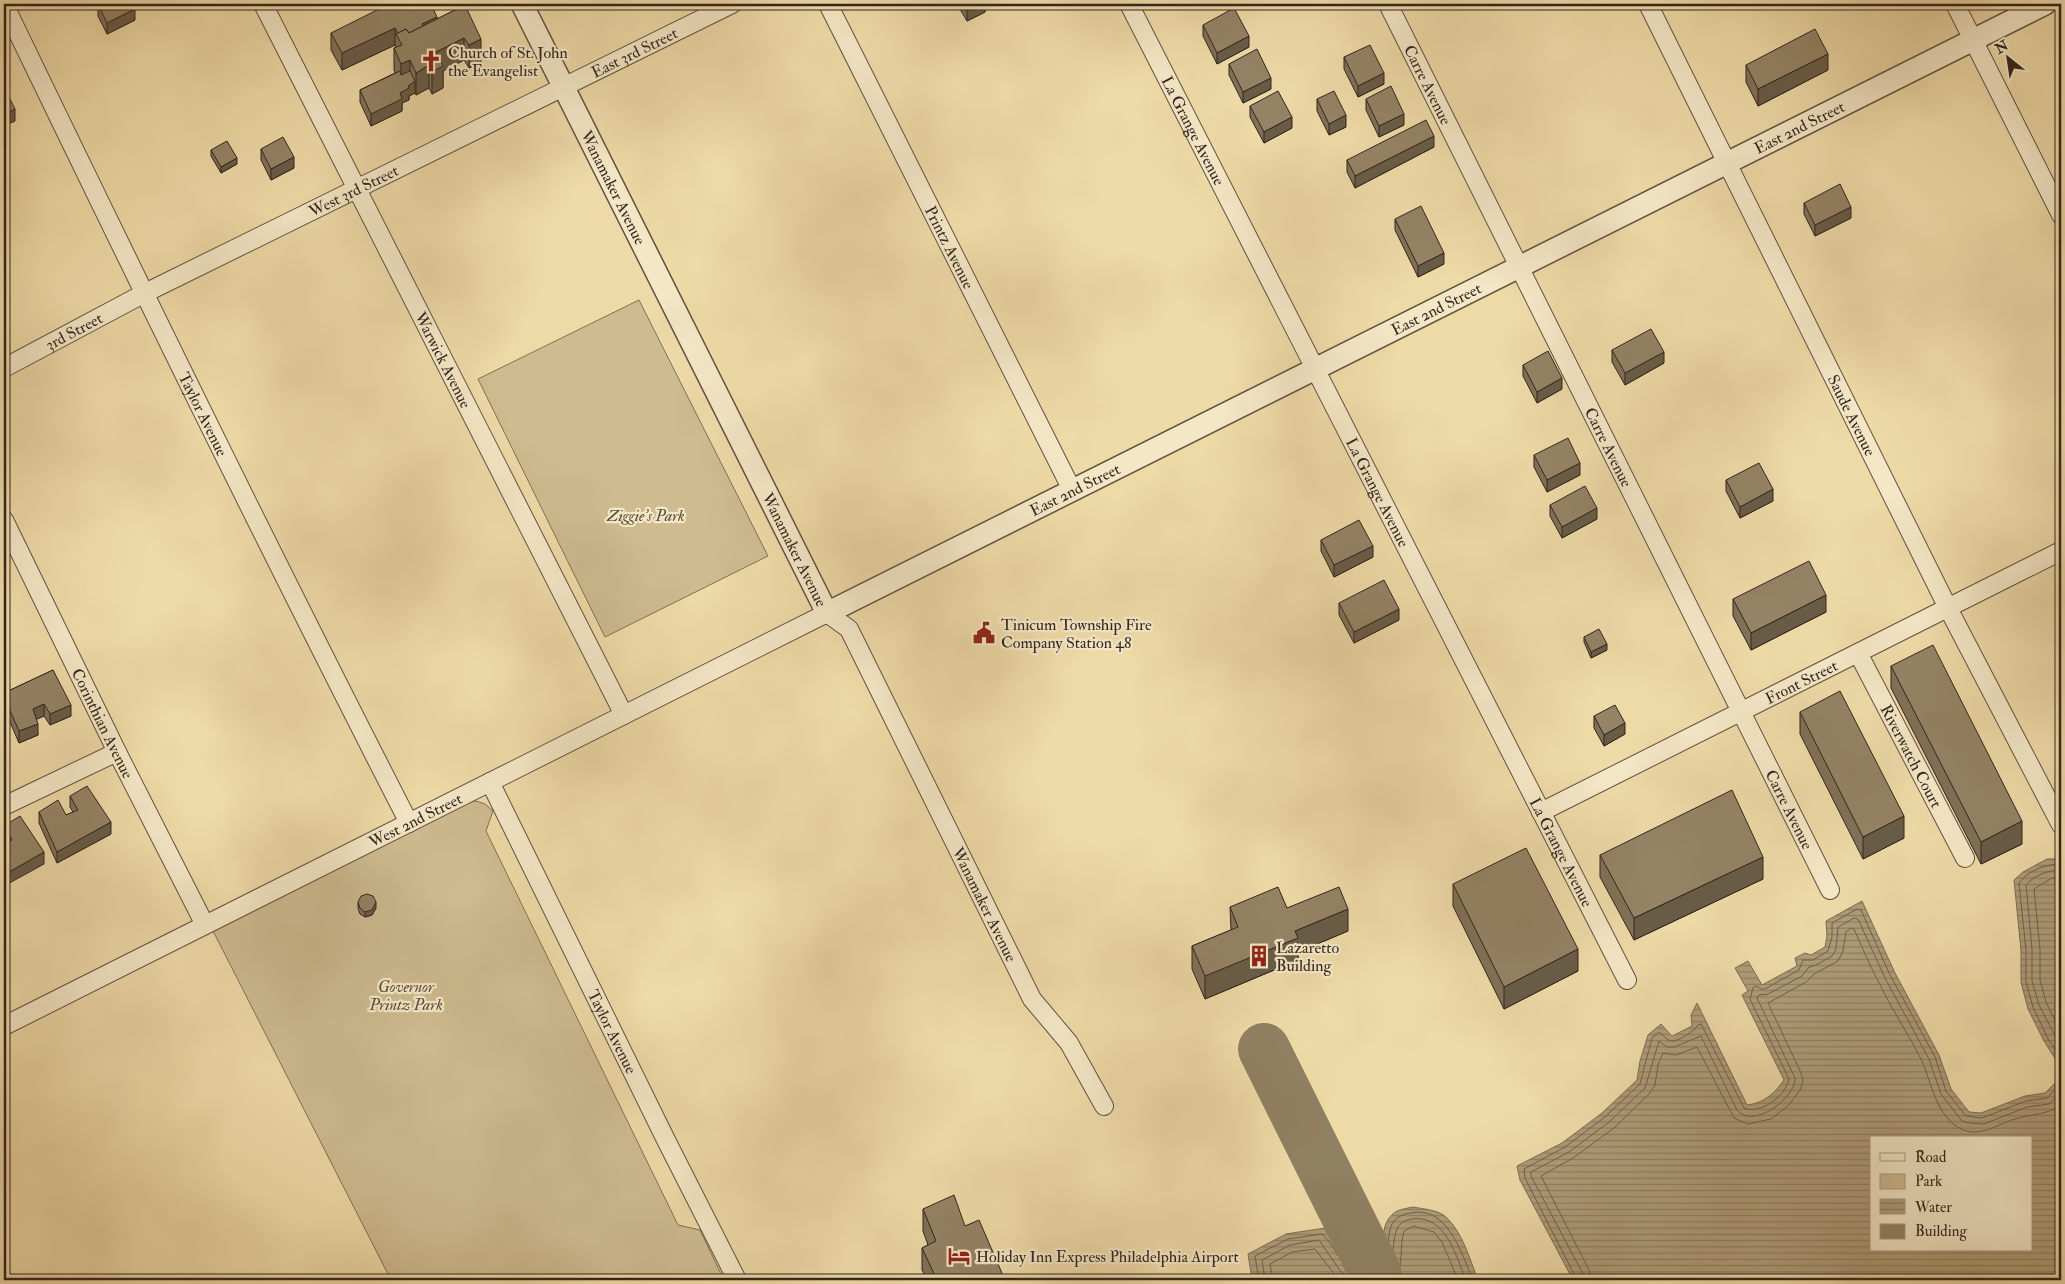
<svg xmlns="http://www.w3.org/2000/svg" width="2065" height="1284" font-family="'IM FELL Double Pica',serif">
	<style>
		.green { fill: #cebb90; stroke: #807057 }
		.water { fill: url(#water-rules); stroke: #7c6c54; fill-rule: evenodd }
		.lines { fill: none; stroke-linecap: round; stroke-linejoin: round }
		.shore { stroke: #70604b; stroke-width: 1 }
		.taxiway { stroke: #908062; stroke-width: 52 }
		.minor-casing { stroke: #615240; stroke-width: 20 }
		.tertiary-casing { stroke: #615240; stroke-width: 24 }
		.minor { stroke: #f4e7c6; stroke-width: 18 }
		.tertiary { stroke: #f4e7c6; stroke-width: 21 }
		.wall { fill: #7f7157; stroke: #32251e }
		.shaded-wall { fill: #685c47; stroke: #32251e }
		.building { fill: #948365; stroke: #32251e }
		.labels { text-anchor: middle; stroke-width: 4.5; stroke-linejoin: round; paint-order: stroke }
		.poi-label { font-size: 16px; fill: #32251e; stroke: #f4e7c6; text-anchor: start }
		.street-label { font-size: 16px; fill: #32251e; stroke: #f4e7c6 }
		.park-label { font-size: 16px; font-style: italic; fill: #594a3a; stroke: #f4e7c6 }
	</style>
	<defs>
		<pattern id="water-rules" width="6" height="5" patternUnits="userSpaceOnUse" patternTransform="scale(1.25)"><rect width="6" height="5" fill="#ae9c78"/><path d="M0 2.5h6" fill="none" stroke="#8e7f62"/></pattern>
	</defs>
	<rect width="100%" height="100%" fill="#eedaa7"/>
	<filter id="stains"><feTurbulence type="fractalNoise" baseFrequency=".004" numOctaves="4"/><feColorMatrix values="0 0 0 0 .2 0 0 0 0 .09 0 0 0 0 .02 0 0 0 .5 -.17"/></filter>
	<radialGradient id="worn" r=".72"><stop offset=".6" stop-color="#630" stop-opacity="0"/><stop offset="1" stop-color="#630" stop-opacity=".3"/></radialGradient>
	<!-- green -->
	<g class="green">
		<path d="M639 300 768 556 605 637 478 379Z"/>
		<path d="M476 801 485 804 493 811 486 831 678 1225 700 1230 724 1280H391L212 929 465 803Z"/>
	</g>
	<!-- water -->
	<g class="water">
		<path d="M2047 859H2061V1280H1573L1520 1180 1517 1166 1562 1143 1602 1113 1637 1080 1640 1061 1648 1035 1661 1024 1672 1036 1692 1026 1691 1015 1697 1003 1747 1105C1764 1103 1774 1094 1784 1080L1742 995 1748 991 1735 968 1748 961 1762 985 1797 966 1795 958 1805 953 1811 955 1825 947 1827 936 1826 921 1862 901 1895 973 1939 1055 1951 1089 1969 1112 1981 1113 2025 1096 2045 1093 2060 1078 2058 1063 2044 1041 2028 1009 2021 982V950L2014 880 2023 872ZM1871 1138H2031V1250H1871Z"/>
		<path d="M1413 1207C1423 1209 1439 1210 1446 1217 1463 1233 1470 1260 1478 1280H1255L1251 1273 1248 1254 1286 1234 1325 1228C1339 1248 1348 1274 1376 1274 1389 1257 1374 1224 1397 1211 1402 1209 1408 1208 1413 1207Z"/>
	</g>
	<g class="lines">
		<!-- shore -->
		<g class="shore">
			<path d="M2061 864C2046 864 2029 870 2019 883L2026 950V982L2033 1007 2048 1039 2061 1058"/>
			<path d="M2061 870C2049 870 2034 875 2026 885L2032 949V981L2039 1005 2061 1047"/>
			<path d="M2061 878H2052L2034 889 2040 950V980L2046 1002 2061 1033"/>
			<path d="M1259 1280 1255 1256 1288 1239 1322 1234C1341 1251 1343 1283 1378 1279 1393 1266 1384 1242 1392 1224 1396 1217 1403 1214 1411 1213 1448 1205 1462 1255 1473 1280"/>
			<path d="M1265 1280 1262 1260 1290 1245 1319 1240 1341 1272 1353 1280"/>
			<path d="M1273 1280 1270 1264 1292 1252 1315 1249 1339 1280"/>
			<path d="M1385 1280C1397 1265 1390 1246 1397 1229 1400 1222 1406 1220 1412 1219 1446 1214 1456 1257 1466 1280"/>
			<path d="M1395 1280C1404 1266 1399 1247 1404 1231L1414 1226 1434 1232 1442 1242 1458 1280"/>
			<path d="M1577 1280 1525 1178 1524 1169 1565 1147 1605 1117 1640 1084 1652 1038 1659 1032C1663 1034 1667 1041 1671 1041 1678 1042 1696 1030 1698 1025L1701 1024 1744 1108C1760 1115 1786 1096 1789 1079L1750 999 1753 988 1756 986 1761 989H1765L1799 970 1803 960H1813L1828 951 1832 937V923L1857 909 1861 910 1890 975 1935 1057 1946 1091 1966 1116 1982 1118 2026 1101 2047 1098 2061 1084"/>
			<path d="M1584 1280 1583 1274 1531 1176V1172L1569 1152 1609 1122 1645 1088 1659 1041 1667 1047H1674L1701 1036 1737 1110C1753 1130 1796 1098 1795 1078L1757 998 1759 995 1768 994 1802 976 1809 967 1816 965 1832 956 1836 949 1838 927 1854 918 1858 919 1885 978 1929 1059 1941 1094 1962 1121 1969 1123 1984 1124 2027 1107 2049 1104 2061 1093"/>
			<path d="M1591 1280 1589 1270 1541 1176 1573 1158 1614 1128 1649 1094 1655 1085 1658 1065 1663 1053 1676 1055 1697 1047 1734 1118 1748 1124 1771 1119 1789 1105 1800 1090 1803 1081 1801 1073 1768 1003 1806 982 1814 974 1838 961 1843 951 1846 932 1851 928 1854 929C1862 947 1869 964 1878 981 1891 1009 1909 1034 1922 1061 1932 1084 1936 1116 1961 1129 1980 1138 1998 1124 2015 1119 2030 1114 2050 1115 2061 1104"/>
		</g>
		<!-- taxiway -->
		<path class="taxiway" d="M1264 1049 1376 1274"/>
		<!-- minor casing -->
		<g class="minor-casing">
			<g id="minor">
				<path id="s1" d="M4 4C136 278 270 552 409 823"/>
				<path id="s2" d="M263 4 624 715"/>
				<path id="s3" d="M828 4 1072 490"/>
				<path id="s4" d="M1129 4 1627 980"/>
				<path id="s5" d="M1388 4 1830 890"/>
				<path id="s6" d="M1648 4 1948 608 2061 825"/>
				<path d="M1955 4 2061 215"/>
				<path id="s7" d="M4 368 143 294 732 4"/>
				<path id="s8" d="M4 520 117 752 205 925"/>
				<path id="s9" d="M1858 653 1965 858"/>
				<path id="s10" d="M490 782 666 1140 737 1280"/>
				<path d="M4 806 117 752"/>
				<path id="s11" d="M1541 812 2061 551"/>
				<path id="s12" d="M4 1026 827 613 849 629 1032 999 1069 1043 1104 1106"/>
			</g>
		</g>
		<!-- tertiary casing -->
		<g class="tertiary-casing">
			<g id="tertiary">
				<path id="s13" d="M522 4 827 613 2045 4"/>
			</g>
		</g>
		<!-- minor -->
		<use href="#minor" class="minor"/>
		<!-- tertiary -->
		<use href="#tertiary" class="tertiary"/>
	</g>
	<!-- wall -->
	<g class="wall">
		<path d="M957 4H998L987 9 985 6V12L967 21Z"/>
		<path d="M98 5 135 20 107 34 98 16Z"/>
		<path d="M465 5 481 62 469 68 464 60 443 71V88L432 94 429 88 416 95 415 93 409 96V100L402 103V111L371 126 360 102V90L395 73 394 70V48L396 47V46L395 45 342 70 331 50V33L437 19Z"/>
		<path d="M1203 25 1249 47 1217 64 1203 36Z"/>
		<path d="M1344 57 1384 84 1358 97 1344 69Z"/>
		<path d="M1229 64 1271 89 1243 103 1229 75Z"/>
		<path d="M1746 65 1828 70 1758 106 1746 82Z"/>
		<path d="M1317 99 1346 127 1329 135 1317 111Z"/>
		<path d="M1366 99 1404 125 1379 137 1366 110Z"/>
		<path d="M1250 106 1292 128 1264 143 1250 117Z"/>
		<path d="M1434 147 1355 188 1347 172V160Z"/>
		<path d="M261 149 294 168 271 180 261 160Z"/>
		<path d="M211 150 237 164 221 173 211 156Z"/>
		<path d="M1804 203 1851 218 1815 236 1804 214Z"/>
		<path d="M1395 219 1444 264 1418 277 1395 230Z"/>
		<path d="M1612 350 1664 363 1625 385 1612 362Z"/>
		<path d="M1523 365 1562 389 1537 403 1523 376Z"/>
		<path d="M1534 455 1580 475 1547 492 1534 467Z"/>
		<path d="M1726 480 1773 501 1740 518 1726 491Z"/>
		<path d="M1550 505 1597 519 1562 538 1550 516Z"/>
		<path d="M1321 540 1373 557 1334 577 1321 551Z"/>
		<path d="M1733 599 1826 612 1751 650 1733 616Z"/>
		<path d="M1339 603 1399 620 1354 643 1339 615Z"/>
		<path d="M1584 637 1607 650 1591 658 1584 642Z"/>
		<path d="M1891 666 2022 844 1981 864 1891 688Z"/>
		<path d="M53 670 71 716 50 725 44 716 36 719 38 735 19 743 4 708V693Z"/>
		<path d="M1800 712 1904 838 1863 859 1800 734Z"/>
		<path d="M1594 716 1625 734 1604 746 1594 728Z"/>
		<path d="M70 796 111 834 57 863 39 823V812L66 815 73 812 70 807Z"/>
		<path d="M4 826 44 864 7 842 4 838Z"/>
		<path d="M1600 855 1763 879 1634 940 1600 877Z"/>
		<path d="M1453 884 1578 971 1504 1009 1453 906Z"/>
		<path d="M358 902 376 908 372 915 365 917 360 914 358 908Z"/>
		<path d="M1230 907 1287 908 1348 931 1298 952V960L1205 999 1192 969V946L1231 930Z"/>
		<path d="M923 1209 965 1226 1005 1280H927L922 1270V1248L928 1245 923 1231Z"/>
	</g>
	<!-- shaded-wall -->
	<g class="shaded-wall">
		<path d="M979 4H985V12L967 21V10Z"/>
		<path d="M987 4H998L987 9Z"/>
		<path d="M135 9V20L107 34V23Z"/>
		<path d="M437 17V34L425 40 422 24Z"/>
		<path d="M395 28V45L342 70V53Z"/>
		<path d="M1249 36V47L1217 64V53Z"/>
		<path d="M464 38V60L443 71V88L432 94V72L436 52Z"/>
		<path d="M481 39V62L469 68V45Z"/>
		<path d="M1828 54V70L1758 106V89Z"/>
		<path d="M410 60V82L401 86V64Z"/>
		<path d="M429 65V88L416 95V73Z"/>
		<path d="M1384 73V84L1358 97V86Z"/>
		<path d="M1271 78V89L1243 103V92Z"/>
		<path d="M415 81V93L409 96V100L402 103V111L371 126V114L400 93 408 86Z"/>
		<path d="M15 109V121L4 126V115Z"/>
		<path d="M1404 114V125L1379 137V126Z"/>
		<path d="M1346 115V127L1329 135V124Z"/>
		<path d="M1292 117V128L1264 143V132Z"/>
		<path d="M1434 136V147L1355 188V176Z"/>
		<path d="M294 157V168L271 180V169Z"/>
		<path d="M237 158V164L221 173V167Z"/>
		<path d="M1851 207V218L1815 236V225Z"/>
		<path d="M1444 253V264L1418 277V266Z"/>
		<path d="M1664 352V363L1625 385V373Z"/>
		<path d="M1562 378V389L1537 403V392Z"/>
		<path d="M1580 463V475L1547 492V480Z"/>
		<path d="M1773 489V501L1740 518V507Z"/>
		<path d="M1597 508V519L1562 538V527Z"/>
		<path d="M1373 546V557L1334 577V565Z"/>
		<path d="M1826 595V612L1751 650V633Z"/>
		<path d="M1399 609V620L1354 643V632Z"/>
		<path d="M1607 644V650L1591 658V652Z"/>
		<path d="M44 704V716L33 721V709Z"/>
		<path d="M71 705V716L50 725V714Z"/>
		<path d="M1625 723V734L1604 746V735Z"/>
		<path d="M38 724V735L19 743V731Z"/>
		<path d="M7 737V749L4 750V739Z"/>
		<path d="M1904 816V838L1863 859V837Z"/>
		<path d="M2022 821V844L1981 864V842Z"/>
		<path d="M111 822V834L57 863V852Z"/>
		<path d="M44 852V864L4 886V875Z"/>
		<path d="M1763 857V879L1634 940V918Z"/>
		<path d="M376 902V908L372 915 365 917V912Z"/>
		<path d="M1348 909V931L1298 952V960L1205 999V976L1295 931Z"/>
		<path d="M1578 949V971L1504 1009V987Z"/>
	</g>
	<!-- building -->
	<g class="building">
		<path d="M100 4H132L135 9 107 23 98 5Z"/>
		<path d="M389 4H412V5L414 4H431L437 17 422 24 423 26 409 33 406 29 398 33 395 28 342 53 331 33Z"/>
		<path d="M963 4H979L967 10Z"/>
		<path d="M465 5 481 39 469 45 464 38 436 52 443 66 432 72 429 65 416 73 410 60 401 64 394 48 402 45 396 34 406 29 409 33Z"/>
		<path d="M1234 8 1249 36 1217 53 1203 25Z"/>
		<path d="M1815 29 1828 54 1758 89 1746 65Z"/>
		<path d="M1370 45 1384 73 1358 86 1344 57Z"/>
		<path d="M1257 49 1271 78 1243 92 1229 64Z"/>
		<path d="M400 71 401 75 410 71 415 81 408 86 409 88 400 93 402 99 371 114 360 90Z"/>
		<path d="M1391 86 1404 114 1379 126 1366 99Z"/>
		<path d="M4 87 15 109 4 115Z"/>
		<path d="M1278 91 1292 117 1264 132 1250 106Z"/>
		<path d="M1334 91 1346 115 1329 124 1317 99Z"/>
		<path d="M1426 120 1434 136 1355 176 1347 160Z"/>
		<path d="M283 137 294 157 271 169 261 149Z"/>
		<path d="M227 141 237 158 221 167 211 150Z"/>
		<path d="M1840 184 1851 207 1815 225 1804 203Z"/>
		<path d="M1421 206 1444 253 1418 266 1395 219Z"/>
		<path d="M1651 329 1664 352 1625 373 1612 350Z"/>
		<path d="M1548 351 1562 378 1537 392 1523 365Z"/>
		<path d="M1568 438 1580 463 1547 480 1534 455Z"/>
		<path d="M1759 463 1773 489 1740 507 1726 480Z"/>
		<path d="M1585 486 1597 508 1562 527 1550 505Z"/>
		<path d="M1359 520 1373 546 1334 565 1321 540Z"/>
		<path d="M1809 561 1826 595 1751 633 1733 599Z"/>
		<path d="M1384 580 1399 609 1354 632 1339 603Z"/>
		<path d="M1599 629 1607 644 1591 652 1584 637Z"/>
		<path d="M1933 645 2022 821 1981 842 1891 666Z"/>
		<path d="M53 670 71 705 50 714 44 704 33 709 38 724 19 731 4 697V693Z"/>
		<path d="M1840 691 1904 816 1863 837 1800 712Z"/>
		<path d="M1615 705 1625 723 1604 735 1594 716Z"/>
		<path d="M4 731 7 737 4 739Z"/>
		<path d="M87 786 111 822 57 852 39 812 58 800 66 815 78 810 70 796Z"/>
		<path d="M1732 790 1763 857 1634 918 1600 855Z"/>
		<path d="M20 816 44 852 4 875V844L12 840 4 826Z"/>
		<path d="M1526 848 1578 949 1504 987 1453 884Z"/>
		<path d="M1278 887 1287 908 1339 887 1348 909 1295 931 1298 938 1205 976 1192 946 1238 927 1230 907Z"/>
		<path d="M367 894 373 896 376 902 372 910 365 912 360 908 358 902 361 896Z"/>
		<path d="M954 1195 965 1226 979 1220 1005 1280H937L922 1248 936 1241 923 1209Z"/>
	</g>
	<!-- icons -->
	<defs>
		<g id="church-bare" transform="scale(1.725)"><path d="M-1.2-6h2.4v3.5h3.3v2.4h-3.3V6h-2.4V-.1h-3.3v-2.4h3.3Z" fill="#8f2418" stroke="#f4e7c6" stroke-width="2.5" paint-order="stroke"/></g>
		<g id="civic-bare" transform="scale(1.725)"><path d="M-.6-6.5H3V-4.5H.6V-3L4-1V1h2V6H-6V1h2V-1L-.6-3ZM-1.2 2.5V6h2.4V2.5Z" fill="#8f2418" stroke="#f4e7c6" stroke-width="2.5" paint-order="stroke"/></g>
		<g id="building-bare" transform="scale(1.725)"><path d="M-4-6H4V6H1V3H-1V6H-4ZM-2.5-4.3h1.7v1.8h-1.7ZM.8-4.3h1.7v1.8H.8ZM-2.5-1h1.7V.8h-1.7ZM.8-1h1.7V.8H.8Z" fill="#8f2418" stroke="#f4e7c6" stroke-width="2.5" paint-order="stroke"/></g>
		<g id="hotel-bare" transform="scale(1.725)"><path d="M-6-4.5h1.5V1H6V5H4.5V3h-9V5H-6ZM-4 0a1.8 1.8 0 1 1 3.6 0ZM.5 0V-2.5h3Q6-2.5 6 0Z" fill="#8f2418" stroke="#f4e7c6" stroke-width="2.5" paint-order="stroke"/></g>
	</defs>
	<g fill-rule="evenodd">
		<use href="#church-bare" x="431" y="61"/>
		<use href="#civic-bare" x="984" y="633"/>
		<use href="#building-bare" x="1259" y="956"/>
		<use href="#hotel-bare" x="959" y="1256"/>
	</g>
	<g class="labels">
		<!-- poi labels -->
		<g class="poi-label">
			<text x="448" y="58">Church of St. John<tspan x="448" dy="18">the Evangelist</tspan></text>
			<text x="1001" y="630">Tinicum Township Fire<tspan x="1001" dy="18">Company Station 48</tspan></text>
			<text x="1276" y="953">Lazaretto<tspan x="1276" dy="18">Building</tspan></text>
			<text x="976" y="1262">Holiday Inn Express Philadelphia Airport</text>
		</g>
		<!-- street labels -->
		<g class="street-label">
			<text dy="6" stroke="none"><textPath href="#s7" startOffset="705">East 3rd Street</textPath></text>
			<text dy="6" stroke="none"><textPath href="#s5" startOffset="90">Carre Avenue</textPath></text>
			<text dy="6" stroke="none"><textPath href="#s13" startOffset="1768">East 2nd Street</textPath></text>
			<text dy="6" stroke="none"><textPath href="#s4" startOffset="142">La Grange Avenue</textPath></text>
			<text dy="6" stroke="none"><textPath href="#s13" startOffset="205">Wanamaker Avenue</textPath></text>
			<text dy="6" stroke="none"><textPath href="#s7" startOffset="392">West 3rd Street</textPath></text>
			<text dy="6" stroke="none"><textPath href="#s3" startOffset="272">Printz Avenue</textPath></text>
			<text dy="6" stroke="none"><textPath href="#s13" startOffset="1362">East 2nd Street</textPath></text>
			<text dy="6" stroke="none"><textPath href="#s7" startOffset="79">3rd Street</textPath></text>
			<text dy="6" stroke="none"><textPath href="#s2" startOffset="399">Warwick Avenue</textPath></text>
			<text dy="6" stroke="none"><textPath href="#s1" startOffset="456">Taylor Avenue</textPath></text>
			<text dy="6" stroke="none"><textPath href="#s6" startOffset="459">Saude Avenue</textPath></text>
			<text dy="6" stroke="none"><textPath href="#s5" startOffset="495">Carre Avenue</textPath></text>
			<text dy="6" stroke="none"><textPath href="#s13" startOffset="958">East 2nd Street</textPath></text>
			<text dy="6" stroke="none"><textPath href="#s4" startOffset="548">La Grange Avenue</textPath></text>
			<text dy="6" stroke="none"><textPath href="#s13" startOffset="610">Wanamaker Avenue</textPath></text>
			<text dy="6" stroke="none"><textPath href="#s11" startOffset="291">Front Street</textPath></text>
			<text dy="6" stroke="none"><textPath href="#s8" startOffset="226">Corinthian Avenue</textPath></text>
			<text dy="6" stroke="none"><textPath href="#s9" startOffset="116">Riverwatch Court</textPath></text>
			<text dy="6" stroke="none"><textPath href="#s5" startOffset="900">Carre Avenue</textPath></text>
			<text dy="6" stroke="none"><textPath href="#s12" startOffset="460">West 2nd Street</textPath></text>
			<text dy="6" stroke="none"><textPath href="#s4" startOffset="952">La Grange Avenue</textPath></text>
			<text dy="6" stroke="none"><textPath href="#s12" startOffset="1255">Wanamaker Avenue</textPath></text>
			<text dy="6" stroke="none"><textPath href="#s10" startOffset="278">Taylor Avenue</textPath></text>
		</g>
		<!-- park labels -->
		<g class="park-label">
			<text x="646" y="521">Ziggie's Park</text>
			<text x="406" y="992">Governor<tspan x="406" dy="18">Printz Park</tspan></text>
		</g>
	</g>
	<!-- margin -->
	<rect width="2065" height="1284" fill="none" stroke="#eedaa7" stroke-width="20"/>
	<rect x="5" y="5" width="2055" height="1274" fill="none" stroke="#32251e" stroke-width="2.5"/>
	<rect x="10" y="10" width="2045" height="1264" fill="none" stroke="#32251e"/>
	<!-- legend -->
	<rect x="1870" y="1136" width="162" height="115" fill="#f4e7c6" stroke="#a69983"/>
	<rect x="1880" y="1153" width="25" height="8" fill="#f4e7c6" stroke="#a69983"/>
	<text x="1915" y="1162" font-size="15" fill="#32251e">Road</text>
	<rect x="1880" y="1174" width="25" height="15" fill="#cebb90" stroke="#a69983"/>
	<text x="1915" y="1186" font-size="15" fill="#32251e">Park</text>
	<rect x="1880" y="1199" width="25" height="15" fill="url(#water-rules)" stroke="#a69983"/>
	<text x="1915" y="1212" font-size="15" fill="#32251e">Water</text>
	<rect x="1880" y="1224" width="25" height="15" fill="#948365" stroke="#a69983"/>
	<text x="1915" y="1236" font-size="15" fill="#32251e">Building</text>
	<!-- north arrow -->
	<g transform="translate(2008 58) rotate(330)" stroke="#f4e7c6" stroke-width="4" paint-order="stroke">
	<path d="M0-4L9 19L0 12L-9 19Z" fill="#32251e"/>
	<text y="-8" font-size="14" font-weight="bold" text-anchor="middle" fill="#32251e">N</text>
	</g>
	<rect width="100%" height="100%" filter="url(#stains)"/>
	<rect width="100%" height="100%" fill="url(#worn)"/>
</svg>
